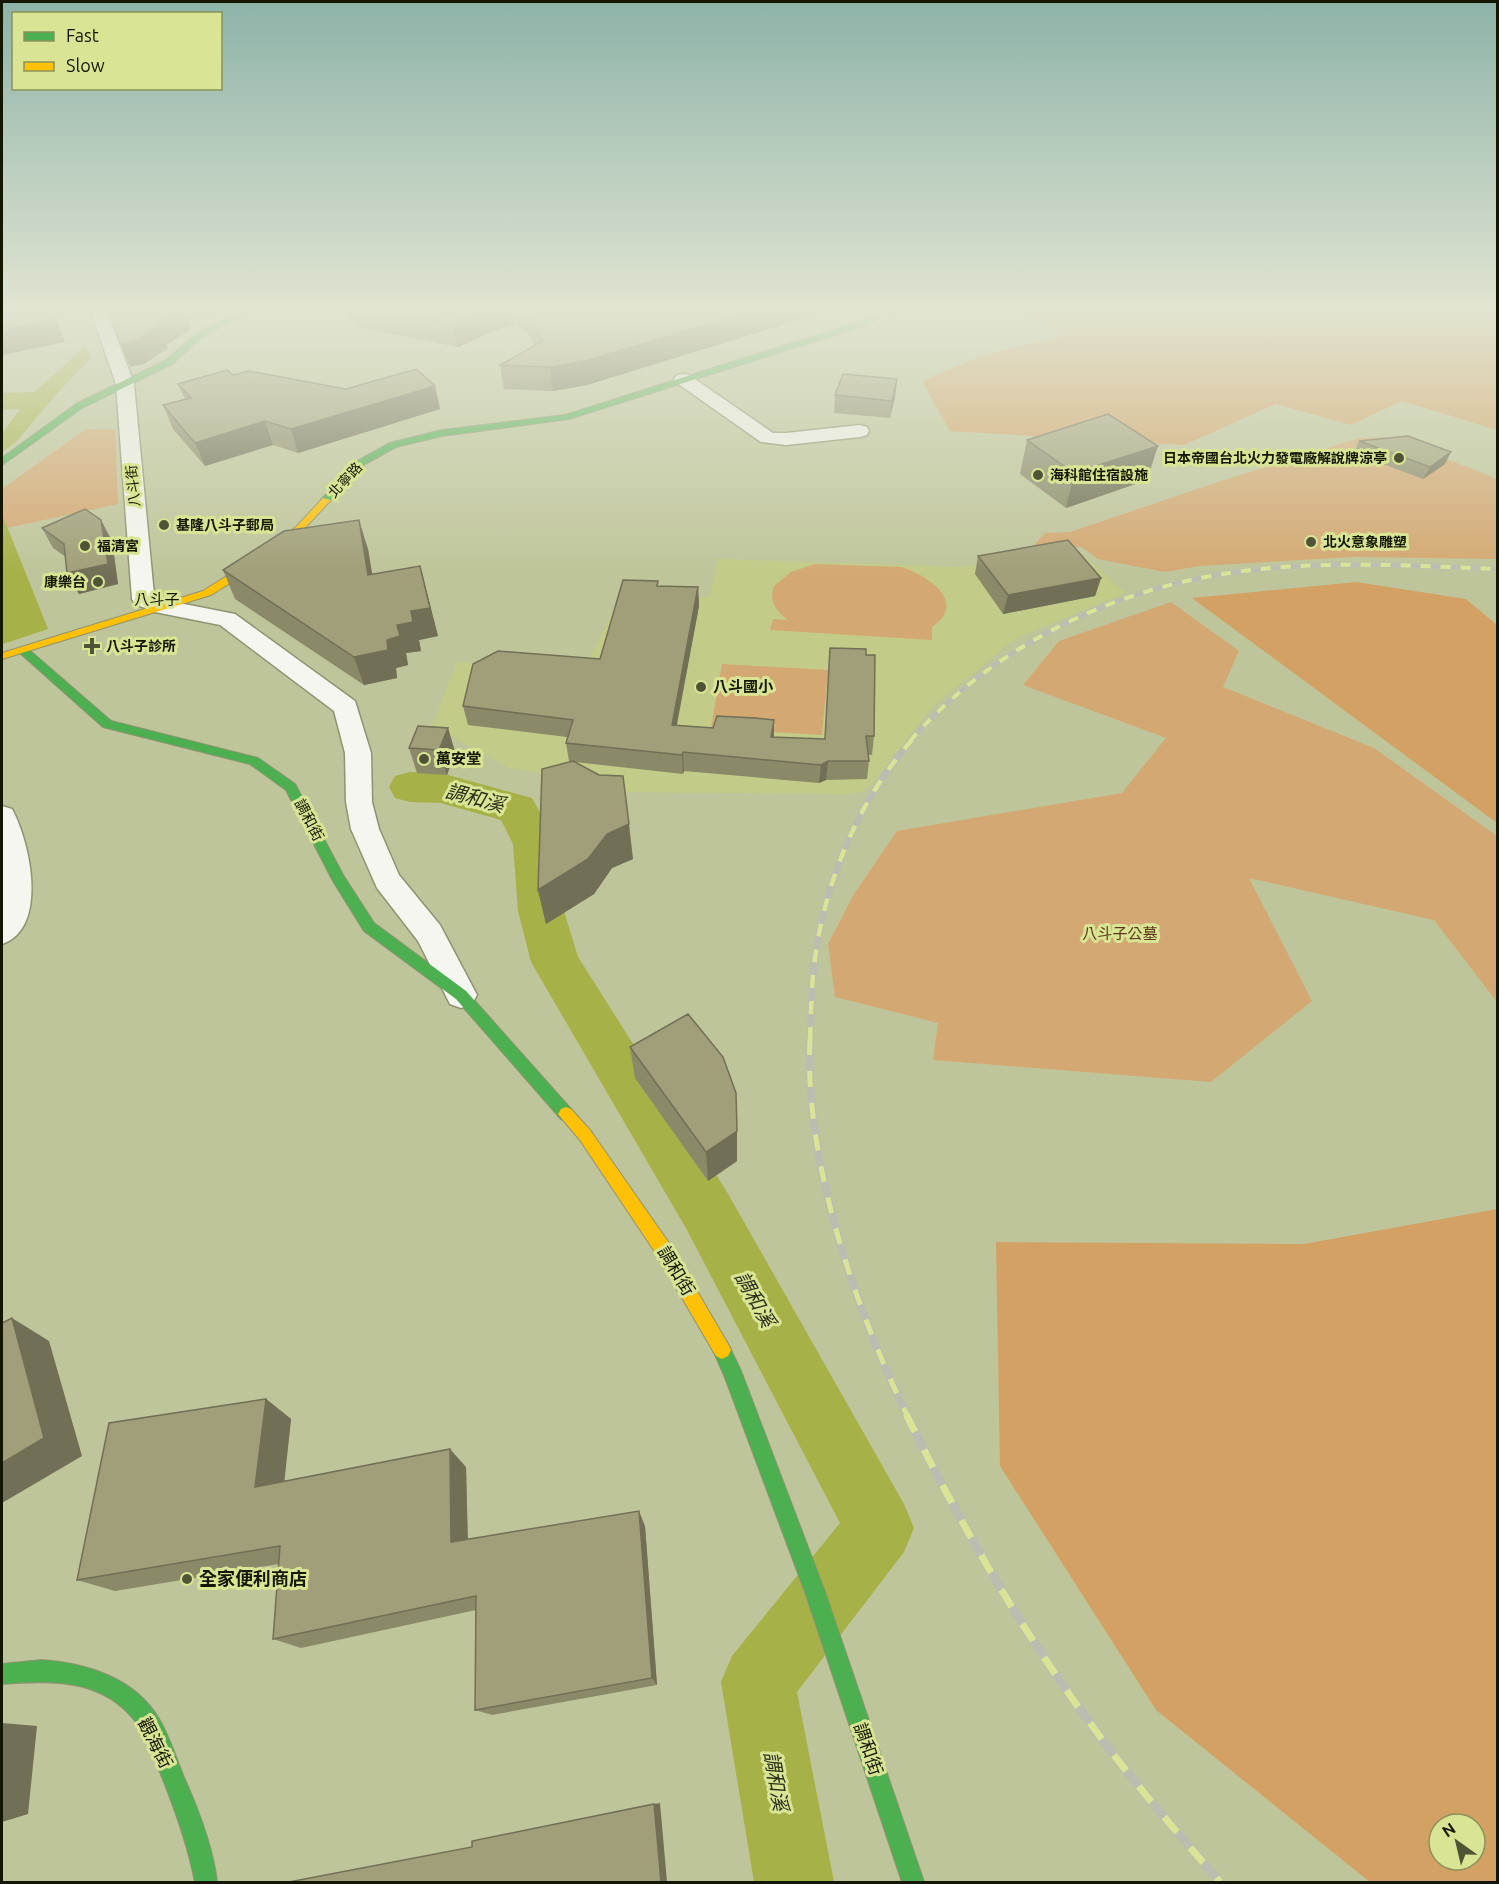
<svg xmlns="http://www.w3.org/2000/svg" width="1499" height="1884" font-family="Ubuntu,'Noto Sans TC',sans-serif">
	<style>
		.built { fill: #c2cb87 }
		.green { fill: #d4a872 }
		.forest { fill: #d3a164; fill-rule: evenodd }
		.water { fill: #a6b147 }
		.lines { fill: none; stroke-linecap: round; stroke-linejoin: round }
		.river { fill: #a6b147; fill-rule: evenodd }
		.street-casing { stroke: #8f9371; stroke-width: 3 }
		.fast-casing { stroke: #8f9371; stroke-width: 2 }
		.slow-casing { stroke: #8f9371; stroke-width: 2 }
		.street { fill: #f5f6f0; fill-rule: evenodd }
		.fast { fill: #4caf50; fill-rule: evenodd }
		.slow { fill: #ffc107; fill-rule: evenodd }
		.rail-far3-casing { stroke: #bcbdb1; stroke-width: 5 }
		.rail-far2-casing { stroke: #bcbdb1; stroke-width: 7 }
		.rail-far1-casing { stroke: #bcbdb1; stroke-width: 8 }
		.rail-casing { stroke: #bcbdb1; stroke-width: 9 }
		.rail-far3 { stroke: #d9e594; stroke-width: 4; stroke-dasharray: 10; stroke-linecap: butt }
		.rail-far2 { stroke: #d9e594; stroke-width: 4.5; stroke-dasharray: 13; stroke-linecap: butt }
		.rail-far1 { stroke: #d9e594; stroke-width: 5; stroke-dasharray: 16; stroke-linecap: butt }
		.rail { stroke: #d9e594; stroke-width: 7; stroke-dasharray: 20; stroke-linecap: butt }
		.wall { fill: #8a8968 }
		.shaded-wall { fill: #716f55 }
		.building { fill: #a19f79; stroke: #716f55; stroke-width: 1.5 }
		.poi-dot { fill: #505436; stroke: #d9e594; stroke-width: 2 }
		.labels { text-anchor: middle; stroke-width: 6; stroke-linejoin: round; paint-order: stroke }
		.far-poi-label { font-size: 14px; font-weight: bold; fill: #141700; stroke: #d9e594; text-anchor: start }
		.far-street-label { font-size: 14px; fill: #141700; stroke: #d9e594 }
		.far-quarter-label { font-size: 15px; fill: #141700; stroke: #d9e594 }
		.poi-label { font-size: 15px; font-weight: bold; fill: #141700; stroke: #d9e594; text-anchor: start }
		.street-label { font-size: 15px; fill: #141700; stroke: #d9e594 }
		.park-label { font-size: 15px; fill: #5e3719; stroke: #d9e594 }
		.near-street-label { font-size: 18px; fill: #141700; stroke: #d9e594 }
		.near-poi-label { font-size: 18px; font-weight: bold; fill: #141700; stroke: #d9e594; text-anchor: start }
		.near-water-label { font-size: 20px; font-style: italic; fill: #2c2f1a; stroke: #d9e594 }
	</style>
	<rect width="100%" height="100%" fill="#bfc59a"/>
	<!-- built -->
	<path class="built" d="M1081 553 1126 593 1016 638 932 707 872 784 862 792 847 794 625 792 580 779 510 768 432 726 457 662 585 668 621 594 710 597 718 559 957 567Z"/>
	<!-- green -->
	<g class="green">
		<path d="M86 429 115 430 118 504 2 529V489Z"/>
		<path d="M1385 437 1415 446 1497 479V559L1353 557 1199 566 1165 572 1098 559 1082 547 1032 548 1045 533 1070 532 1221 481 1360 438Z"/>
		<path d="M815 564 901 567C927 575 969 602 932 627V640L770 630 773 619 788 620C775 610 769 601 774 586L791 572Z"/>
		<path d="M1171 602 1239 651 1223 687 1374 748 1497 836V1002L1434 920 1249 878 1312 1001 1211 1082 933 1060 938 1023 835 997 828 944 854 894 897 831 1122 793 1166 738 1023 685 1059 641Z"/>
		<path d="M722 664 828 670 822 735 711 728Z"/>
	</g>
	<!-- forest -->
	<g class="forest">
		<path d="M1021 311H1497V430L1402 401 1351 425 1276 404 1184 445 950 431 922 381 982 356 1065 334Z"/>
		<path d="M1356 582 1466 599 1497 625V823L1192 598Z"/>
		<path d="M1497 1209V1882H1370L1156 1710 1000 1466 996 1242 1304 1244ZM1439 1824H1475V1860H1439Z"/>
	</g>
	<!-- water -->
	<g class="water">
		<path d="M85 347 92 357 60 390 15 443 2 452V434L20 409 2 410V393L34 392Z"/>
		<path d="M2 514 48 629 3 644 2 639Z"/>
	</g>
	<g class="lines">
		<!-- river -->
		<path class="river" d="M410 772 441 773 532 798 557 844 564 911 578 957 727 1192 904 1504 914 1528 904 1552 797 1692 834 1882H754L721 1682 732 1656 840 1523 687 1230 531 962 518 911 513 844 501 820 441 803 410 802 395 798 389 787 395 776Z"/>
		<!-- street casing -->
		<g class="street-casing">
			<g id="street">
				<path d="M91 311H107L134 384 154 595 169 601 235 614 355 701 371 753 372 802 379 829 399 875 440 925 477 995 472 1004 461 1008 450 1004 418 941 377 888 351 829 346 802 345 753 334 711 220 625 155 612 135 604 132 599 116 384Z"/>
				<path d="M683 374 689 375 773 433H786L860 425 867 427 869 431 867 435 860 437 786 445 761 442 677 383 674 379 677 375Z"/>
				<path d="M2 806 12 809C30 842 49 928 2 944Z"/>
			</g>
		</g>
		<!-- fast casing -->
		<g class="fast-casing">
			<g id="fast">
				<path d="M239 311H248L200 339 172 364 82 408 2 465V458L76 404 166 360 194 335Z"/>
				<path d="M882 311H891L867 325 569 419 442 436 396 447 358 468 329 502 321 500 352 464 390 443 442 430 565 415 861 321Z"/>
				<path d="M24 648 28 649 111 721 258 758 295 784 343 875 374 923 466 991 571 1109 574 1114 571 1119 566 1121 561 1119 456 999 364 931 333 881 286 790 250 764 103 727 20 653V649Z"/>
				<path d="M722 1341 728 1344 741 1371 825 1592 924 1882H902L805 1592 724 1375 713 1350 716 1344Z"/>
				<path d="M42 1660C86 1663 135 1678 159 1719 171 1739 177 1762 186 1782 200 1814 213 1848 217 1882H195C188 1845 176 1812 162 1777 156 1763 152 1748 144 1734 112 1679 57 1679 2 1684V1664Z"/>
			</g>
		</g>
		<!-- slow casing -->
		<g class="slow-casing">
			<g id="slow">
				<path d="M323 498 331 500 303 530 275 555 211 595 2 659V653L203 591 268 550 297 526Z"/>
				<path d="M566 1107 571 1109 590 1130 669 1243 728 1344 731 1350 728 1356 722 1359 716 1356 657 1255 580 1140 558 1114 561 1109Z"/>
			</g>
		</g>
		<!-- street -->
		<use href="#street" class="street"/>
		<!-- fast -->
		<use href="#fast" class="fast"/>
		<!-- slow -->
		<use href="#slow" class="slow"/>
		<!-- rail-far3 casing -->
		<g class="rail-far3-casing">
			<path id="rail-far3" d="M910 741C1000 639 1127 582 1261 569 1340 561 1419 566 1498 569"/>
		</g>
		<!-- rail-far2 casing -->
		<g class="rail-far2-casing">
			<path id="rail-far2" d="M810 1040C811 1019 811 997 813 976 821 891 855 804 912 740"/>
		</g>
		<!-- rail-far1 casing -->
		<g class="rail-far1-casing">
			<path id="rail-far1" d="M810 1039C804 1159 855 1308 907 1415"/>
		</g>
		<!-- rail casing -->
		<g class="rail-casing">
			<path id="rail" d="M906 1414C960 1523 1020 1629 1093 1727 1132 1781 1176 1831 1220 1882"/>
		</g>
		<!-- rail-far3 -->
		<use href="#rail-far3" class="rail-far3"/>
		<!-- rail-far2 -->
		<use href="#rail-far2" class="rail-far2"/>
		<!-- rail-far1 -->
		<use href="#rail-far1" class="rail-far1"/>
		<!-- rail -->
		<use href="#rail" class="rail"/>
	</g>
	<!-- wall -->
	<g class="wall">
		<path d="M343 311H821V313L587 385 553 391 504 389 500 365 535 346 527 333 515 325 496 330 458 347 358 327Z"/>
		<path d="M233 375 346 389 435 386 440 409 298 453 273 445 205 466 173 429 163 405 185 399 178 384Z"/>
		<path d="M897 379 895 397 890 418 834 413 835 395Z"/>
		<path d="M1027 440 1147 480 1066 508 1020 474Z"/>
		<path d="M1359 441 1445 464 1423 479 1354 453Z"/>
		<path d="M42 528 112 541 118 584 79 594 67 573 66 557 53 548Z"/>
		<path d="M368 549 372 574 420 566 438 636 419 640 421 651 406 653 408 665 396 668 397 678 364 685 235 599 223 570Z"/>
		<path d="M978 556 1101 578 1095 596 1003 614 975 574Z"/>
		<path d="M658 581V586L698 587 699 606 677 725 713 728 774 720V737L825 739 866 655 874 736 872 755H868L869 761 867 779 826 780 819 783 684 771 683 774 575 762 633 859 612 868 594 894 546 924 538 890 569 761 566 743 567 737 468 725 463 706 600 659Z"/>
		<path d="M448 728 455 752 447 775 417 773 409 748Z"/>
		<path d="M630 1047 737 1131V1161L708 1181 635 1078Z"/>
		<path d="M266 1399 291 1419 284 1481 466 1467 468 1540 645 1526 657 1685 492 1715 475 1710 476 1610 301 1648 273 1639 279 1564 115 1591 77 1580Z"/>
	</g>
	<!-- shaded-wall -->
	<g class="shaded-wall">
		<path d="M51 311H53L65 342 2 355V330Z"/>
		<path d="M176 311H225L187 320 191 330 166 345 168 348 144 364 130 367 120 344Z"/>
		<path d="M483 311H513L515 325 496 330 458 347 453 324Z"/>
		<path d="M752 311H821V313L587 385 553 391 550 367Z"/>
		<path d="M897 379 895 397 890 418 892 401Z"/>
		<path d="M435 386 440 409 298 453 291 429Z"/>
		<path d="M265 421 273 445 205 466 195 443Z"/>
		<path d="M1158 446 1147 480 1066 508 1074 473Z"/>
		<path d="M1451 452 1445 464 1423 479 1430 467Z"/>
		<path d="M101 520 112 541 118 584 79 594 67 573Z"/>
		<path d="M359 520 368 549 377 604 368 575Z"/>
		<path d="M420 566 438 636 419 640 421 651 406 653 408 665 396 668 397 678 364 685 354 657 387 640 397 625 411 611Z"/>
		<path d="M1101 578 1095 596 1003 614 1008 595Z"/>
		<path d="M698 587 699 606 673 743 672 725Z"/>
		<path d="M774 720V739L771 737Z"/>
		<path d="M448 728 455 752 447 775 439 750Z"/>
		<path d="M683 752 684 771 683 774 682 755Z"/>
		<path d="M828 761 826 780 819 783 821 765Z"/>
		<path d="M629 824 633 859 612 868 594 894 546 924 538 890 607 834Z"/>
		<path d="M737 1131V1161L708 1181 706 1152Z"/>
		<path d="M12 1318 49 1341 82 1456 2 1503V1463Z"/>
		<path d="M266 1399 291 1419 282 1503 255 1487Z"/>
		<path d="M450 1449 466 1467 468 1556 451 1542Z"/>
		<path d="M639 1511 645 1526 657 1685 652 1678Z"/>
		<path d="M2 1723 37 1726 28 1814 2 1822Z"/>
		<path d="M660 1803 667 1882H661L654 1804Z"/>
	</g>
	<!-- building -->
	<g class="building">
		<path d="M2 311H51L55 319 2 330Z"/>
		<path d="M108 311H176L157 322 158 325 134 341 120 344Z"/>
		<path d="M387 311H483L453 324Z"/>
		<path d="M524 311H752L585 361 550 367 500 365 543 341Z"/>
		<path d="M416 369 435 386 291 429 265 421 195 443 163 405 191 398 178 384 227 370 233 375 248 371 346 389Z"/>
		<path d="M843 374 897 379 892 401 835 395Z"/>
		<path d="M1108 414 1158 446 1074 473 1027 440Z"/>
		<path d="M1408 436 1451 452 1430 467 1359 441Z"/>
		<path d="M85 509 101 520 108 564 67 573 64 544 42 528Z"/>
		<path d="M359 520 368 575 420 566 430 608 411 611 413 622 397 625 400 636 387 640 388 650 354 657 223 570 284 531Z"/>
		<path d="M1068 540 1101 578 1008 595 978 556Z"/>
		<path d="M623 580 658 581 657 586 698 587 672 725 713 728 717 716 755 718 774 720 771 737 825 739 830 648 866 649V655H875L874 736H866L869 761H828L821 765 683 752 682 755 566 743 573 720 463 706 473 664 498 651 600 659Z"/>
		<path d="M418 726 448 728 439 750 409 748Z"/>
		<path d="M573 761 599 775 623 776 629 824 607 834 588 859 538 890 542 769Z"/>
		<path d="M688 1014 723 1057 736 1093 737 1131 706 1152 630 1047Z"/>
		<path d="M12 1318 44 1438 2 1463V1323Z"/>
		<path d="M266 1399 255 1487 450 1449 451 1542 639 1511 652 1678 475 1710 476 1596 273 1639 280 1546 77 1580 109 1423Z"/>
		<path d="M654 1804 661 1882H289L472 1847V1841Z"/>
	</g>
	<!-- sky -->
	<linearGradient id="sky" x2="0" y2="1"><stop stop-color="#8db3a8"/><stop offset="0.54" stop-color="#e2e5d2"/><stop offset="1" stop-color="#e2e5d2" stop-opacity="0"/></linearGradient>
	<rect width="1499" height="575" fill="url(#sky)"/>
	<!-- markers -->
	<g class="poi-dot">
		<circle cx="1399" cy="458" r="6"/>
		<circle cx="1038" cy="475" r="6"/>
		<circle cx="164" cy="525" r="6"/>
		<circle cx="1311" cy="542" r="6"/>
		<circle cx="85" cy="546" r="6"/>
		<circle cx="98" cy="582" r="6"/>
		<path d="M89 637h6v6h6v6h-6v6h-6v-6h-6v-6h6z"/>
		<circle cx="701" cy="687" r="6"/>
		<circle cx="424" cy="759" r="6"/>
		<circle cx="187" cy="1579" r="6"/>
	</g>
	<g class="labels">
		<!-- far-poi labels -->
		<g class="far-poi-label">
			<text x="1387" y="463" text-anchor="end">日本帝國台北火力發電廠解說牌涼亭</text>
			<text x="1050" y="480">海科館住宿設施</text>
			<text x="176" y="530">基隆八斗子郵局</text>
			<text x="1323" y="547">北火意象雕塑</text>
			<text x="97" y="551">福清宮</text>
			<text x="86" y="587" text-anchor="end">康樂台</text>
			<text x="106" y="651">八斗子診所</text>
		</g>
		<!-- far-street labels -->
		<g class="far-street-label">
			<text transform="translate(345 480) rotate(-47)" y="5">北寧路</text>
			<text transform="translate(133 486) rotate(-95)" y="5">八斗街</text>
		</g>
		<!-- far-quarter labels -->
		<g class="far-quarter-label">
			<text x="157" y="605">八斗子</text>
		</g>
		<!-- poi labels -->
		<g class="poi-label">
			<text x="713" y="692">八斗國小</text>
			<text x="436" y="764">萬安堂</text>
		</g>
		<!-- street labels -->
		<g class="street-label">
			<text transform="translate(309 820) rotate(62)" y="5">調和街</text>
		</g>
		<!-- park labels -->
		<g class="park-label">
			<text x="1120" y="939">八斗子公墓</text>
		</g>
		<!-- near-street labels -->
		<g class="near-street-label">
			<text transform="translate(676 1271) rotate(59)" y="6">調和街</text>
			<text transform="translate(155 1743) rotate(63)" y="6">觀海街</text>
			<text transform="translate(868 1749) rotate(71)" y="6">調和街</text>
		</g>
		<!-- near-poi labels -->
		<g class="near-poi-label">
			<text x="199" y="1585">全家便利商店</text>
		</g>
		<!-- near-water labels -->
		<g class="near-water-label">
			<text transform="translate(475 798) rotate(15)" y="7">調和溪</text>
			<text transform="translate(755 1299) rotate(61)" y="7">調和溪</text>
			<text transform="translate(776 1781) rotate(80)" y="7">調和溪</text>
		</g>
	</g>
	<!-- border -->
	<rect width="1499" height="1884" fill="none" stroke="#141700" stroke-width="6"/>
	<!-- legend -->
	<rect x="12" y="12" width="210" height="78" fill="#d9e594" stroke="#8a9359" stroke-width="1.5"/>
	<rect x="24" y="32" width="30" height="9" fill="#4caf50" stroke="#8a9359" stroke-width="1.5"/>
	<text x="66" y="42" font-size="18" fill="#141700">Fast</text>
	<rect x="24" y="62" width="30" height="9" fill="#ffc107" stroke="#8a9359" stroke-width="1.5"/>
	<text x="66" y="72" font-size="18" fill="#141700">Slow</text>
	<!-- north arrow -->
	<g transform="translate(1457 1842) rotate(326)"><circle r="28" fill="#d9e594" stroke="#8a9359" stroke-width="1.5"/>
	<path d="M0-4.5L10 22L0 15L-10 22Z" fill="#505436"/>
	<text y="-9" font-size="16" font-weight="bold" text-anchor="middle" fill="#141700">N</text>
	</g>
</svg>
